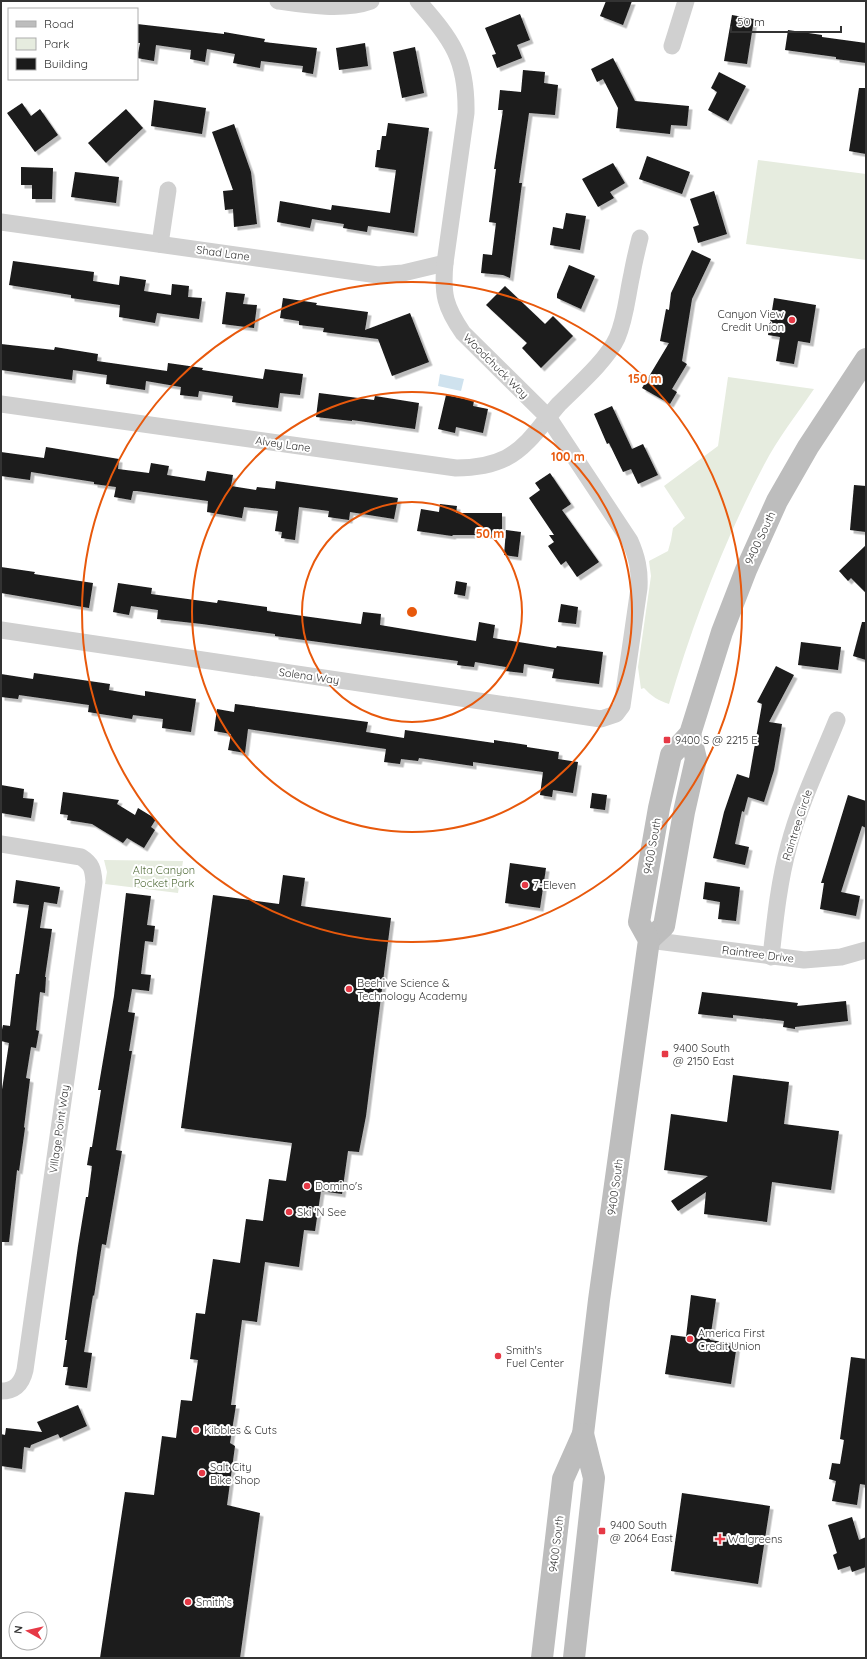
<svg xmlns="http://www.w3.org/2000/svg" width="867" height="1659" font-family="Quicksand,sans-serif">
	<style>
		.green { fill: #e6ecdf }
		.water { fill: #cfe2ee }
		.building { fill: #1a1a1a; filter: url(#shadow) }
		.lines { fill: none; stroke-linecap: round; stroke-linejoin: round }
		.street { stroke: #d0d0d0; stroke-width: 17 }
		.secondary { stroke: #bdbdbd; stroke-width: 22 }
		.ring { fill: none; stroke: #e8590c; stroke-width: 2 }
		.poi-dot { fill: #e63946; stroke: #fff; stroke-width: 1.5 }
		.labels { text-anchor: middle; stroke-width: 4; stroke-linejoin: round; paint-order: stroke }
		.street-label { font-size: 11px; fill: #333; stroke: #fff }
		.poi-label { font-size: 11px; fill: #333; stroke: #fff; text-anchor: start }
		.park-label { font-size: 11px; fill: #56703f; stroke: #fff }
		.centre { fill: #e8590c; stroke: #fff; stroke-width: 2 }
		.ring-label { font-size: 12px; text-anchor: middle; font-weight: bold; fill: #e8590c; stroke: #fff; stroke-width: 4; stroke-linejoin: round; paint-order: stroke }
	</style>
	<defs>
		<filter id="shadow"><feDropShadow dx="3.5" dy="3.5" stdDeviation="0" flood-color="#0004"/></filter>
	</defs>
	<rect width="100%" height="100%" fill="#fff"/>
	<!-- green -->
	<g class="green">
		<path d="M758 160 866 174V260L746 244Z"/>
		<path d="M728 377 814 389C797 414 778 438 764 465 724 541 693 622 669 704 659 701 651 696 644 688L641 689 638 667 651 576 649 561 668 551 671 540 673 528 685 518 664 486 718 446Z"/>
		<path d="M104 860 183 861 178 893 105 884 107 872Z"/>
	</g>
	<!-- water -->
	<path class="water" d="M440 374 464 379 461 391 438 386Z"/>
	<!-- building -->
	<g class="building">
		<path d="M606 1H632L623 25 600 16Z"/>
		<path d="M520 14 530 40 517 45 522 58 497 68 492 55 496 54 485 28Z"/>
		<path d="M732 15 754 19 747 64 724 61Z"/>
		<path d="M137 24 224 34V32L265 39 264 42 317 48 313 74 302 72 303 66 261 61 260 68 233 63 235 54 207 49 205 62 190 59 191 50 156 45 154 61 137 58 140 43H137Z"/>
		<path d="M788 30 822 35V37L866 43V63L836 59V57L785 50Z"/>
		<path d="M365 43 368 66 339 70 336 48Z"/>
		<path d="M415 47 424 93 402 98 393 52Z"/>
		<path d="M613 58 635 101 689 106 687 126 671 125 670 134 616 128 618 108 603 79 597 82 591 69Z"/>
		<path d="M523 70 545 72 544 83 558 85 555 115 529 113 519 183H522L510 278 503 275 481 273 483 254 492 255 496 223 489 222 496 169H494L503 110H498L500 90 521 92Z"/>
		<path d="M719 72 746 86 728 121 708 110 717 92 711 88Z"/>
		<path d="M859 88H866V154L849 151Z"/>
		<path d="M154 100 206 108 202 134 151 126Z"/>
		<path d="M22 103 31 116 40 109 58 135 35 152 7 113Z"/>
		<path d="M126 109 143 128 106 163 88 143Z"/>
		<path d="M388 123 429 128 414 233 368 226 367 232 343 228 344 224 312 219 310 228 277 222 280 201 331 210 332 205 390 213 396 170 375 167 377 150H380L382 136H386Z"/>
		<path d="M234 124 251 172 257 224 234 227 233 209 225 210 223 191 233 190 212 132Z"/>
		<path d="M647 156 690 172 682 194 639 179Z"/>
		<path d="M613 163 625 183 610 192 614 198 598 207 582 179Z"/>
		<path d="M21 167 53 168 52 199H32V185H21Z"/>
		<path d="M75 172 119 177 116 203 71 197Z"/>
		<path d="M714 191 727 234 698 243 693 227 699 225 690 199Z"/>
		<path d="M566 213 586 216 580 250 550 245 553 227 563 229Z"/>
		<path d="M692 250 711 259 692 299 682 361 687 364 672 389 677 392 670 404 642 388 669 343 660 341 666 309 669 310 671 293Z"/>
		<path d="M13 261 94 272 93 281 119 285 120 276 146 280 144 291 171 295 172 284 189 286 188 297 202 298 199 319 157 313 155 323 119 317 120 305 71 298V295L9 285Z"/>
		<path d="M569 265 595 276 581 309 557 298V294Z"/>
		<path d="M505 286 545 324 553 316 573 336 541 368 522 348 527 343 486 305Z"/>
		<path d="M226 292 245 294 243 304 257 305 254 328 222 324Z"/>
		<path d="M283 298 317 303 316 305 368 312 365 330 410 313 429 362 392 376 378 339 323 332 324 328 299 325V321L280 318Z"/>
		<path d="M774 298 816 305 810 343 798 341 794 364 776 361 780 337 768 335Z"/>
		<path d="M1 344 54 350 55 347 98 354 97 361 167 371 168 363 203 368 202 370 263 379 265 369 303 374 300 395 280 393 278 408 232 402 233 396 199 391 198 397 180 395 181 387 146 381 145 390 106 384 107 375 73 370 72 380 1 370Z"/>
		<path d="M319 393 374 400 375 396 419 403 415 429 352 420V421L316 417Z"/>
		<path d="M446 395 474 401 473 406 488 409 483 433 456 427 455 433 438 429Z"/>
		<path d="M612 406 632 449 643 444 658 475 638 484 631 469 623 472 609 443 607 444 594 414Z"/>
		<path d="M46 447 119 459 118 469 149 473 151 463 169 466 167 475 205 481 207 471 233 475 231 486 256 490 257 487 275 489 276 481 398 498 394 519 350 512 349 520 328 517 329 511 299 507 295 540 281 538 282 532 275 531 278 511 244 507 242 518 207 512 208 501 137 491H133L131 500 114 497 116 487 94 484V482L31 472 30 480 1 476V452L44 458Z"/>
		<path d="M550 473 571 504 562 510 599 562 577 577 566 561 561 565 548 546 554 542 549 535H554L529 498 540 490 535 483Z"/>
		<path d="M854 485 866 486V532L850 530Z"/>
		<path d="M440 504 457 506 456 513H502V535H453L452 536 417 531 421 509 439 512Z"/>
		<path d="M506 530 521 532 518 557 504 555Z"/>
		<path d="M866 545V593L851 578 848 581 839 571Z"/>
		<path d="M1 567 35 572 34 574 93 583 89 608 1 593Z"/>
		<path d="M456 581 467 583 465 596 454 594Z"/>
		<path d="M118 583 152 588 151 594 217 603 218 600 267 607V611L361 624 363 612 381 614 380 625 476 641 479 622 495 625 493 638 556 648 557 646 603 652 599 684 552 678 554 669 524 664 523 673 505 671 506 667 475 662 474 667 457 665 458 661 275 636V634L202 624 157 619 158 610 131 606 129 615 113 612Z"/>
		<path d="M561 604 578 607 576 624 558 622Z"/>
		<path d="M862 622H866V660L853 656Z"/>
		<path d="M801 642 841 647 838 670 798 665Z"/>
		<path d="M776 666 794 675 769 722 782 724 774 770 764 802 748 797 744 812 742 811 735 844 749 847 745 865 713 858 724 812 737 774 749 778 762 704 757 702Z"/>
		<path d="M34 673 110 684 109 690 145 696V691L196 699 191 732 162 728 163 719 133 715 132 719 88 712 89 705 19 695 18 699 1 697V674L33 679Z"/>
		<path d="M235 704 368 722 366 732 404 738 405 730 494 743V740L527 745V747L559 752 558 759 578 762 573 793 553 790 552 797 540 795 543 772 473 762V766L419 758 418 761 401 759 400 764 384 762 386 749 248 729 245 753 228 750 231 734 214 731 217 709 234 712Z"/>
		<path d="M1 785 24 789 23 798 34 799 31 818 1 813Z"/>
		<path d="M63 792 119 800 117 804 135 815 138 808 156 819 151 827 155 830 144 848 127 838 123 843 92 824 67 820 68 815 60 814Z"/>
		<path d="M592 793 607 795 605 810 590 808Z"/>
		<path d="M848 795 866 801V828L862 826 841 892 860 896 856 916 820 909 824 883H821Z"/>
		<path d="M510 863 546 868 540 908 505 903Z"/>
		<path d="M283 875 305 878 301 906 391 918 366 1116 359 1152 348 1151 342 1194 321 1191 315 1231 304 1230 299 1267 265 1262 257 1322 242 1320 231 1405H236L230 1443 235 1446 227 1505 260 1513 240 1658H100L125 1492 154 1495 162 1436 176 1438 181 1400 192 1401 198 1360 190 1359 196 1313 205 1314 213 1259 240 1263 246 1219 263 1221 269 1179 286 1181 292 1143 181 1128 213 895 279 904Z"/>
		<path d="M16 880 60 887 57 904 44 902 40 928 52 929 45 977H46L45 993 40 992 36 1030 39 1031 36 1048 31 1047 26 1078 30 1079 24 1127 25 1128 19 1171 17 1170 9 1242H1V1096L9 1043 1 1041V1034L3 1025 10 1026 16 974H19L29 905 13 903Z"/>
		<path d="M705 882 740 887 736 921 718 919 720 902 703 899Z"/>
		<path d="M126 893 151 896 147 925 155 926 153 942 145 941 141 974 151 975 149 991 132 989 128 1012 135 1013 129 1051H132L116 1150 122 1151 106 1245 102 1244 94 1296 93 1295 84 1352 92 1353 87 1388 65 1385 68 1367H63L67 1340H65L78 1246 86 1197H88L92 1166 87 1165 90 1147H92L101 1090H98L114 996Z"/>
		<path d="M702 992 798 1003 797 1006 846 1001 848 1021 795 1027V1029L783 1027 784 1021 733 1015V1018L698 1014Z"/>
		<path d="M733 1075 789 1082 784 1124 839 1131 831 1190 772 1182 767 1222 704 1214 706 1192 678 1211 671 1201 708 1176 664 1170 671 1114 727 1122Z"/>
		<path d="M691 1295 716 1299 710 1340 737 1344 731 1384 665 1374 671 1335 686 1337Z"/>
		<path d="M851 1357 866 1359V1485L860 1484 857 1505 832 1501 836 1481 829 1479 832 1463 840 1464 844 1440 840 1439Z"/>
		<path d="M78 1405 87 1426 60 1438 58 1434 31 1445 30 1448 24 1447 22 1469 1 1466V1434L5 1435 6 1428 42 1432 37 1422Z"/>
		<path d="M682 1493 770 1506 758 1584 671 1571Z"/>
		<path d="M852 1517 859 1540 866 1537V1567L852 1572 850 1566 838 1570 833 1555 837 1553 828 1525Z"/>
	</g>
	<g class="lines">
		<!-- street -->
		<g class="street">
			<path d="M278 1C305 5 344 11 371 1"/>
			<path d="M672 46 686 1"/>
			<path d="M1 222 378 275 403 273 445 263"/>
			<path d="M160 244 168 190"/>
			<path d="M1 404 456 468C474 468 490 466 506 458 529 446 543 422 559 404 577 386 607 360 617 338 626 317 627 296 632 274 634 262 637 250 640 238"/>
			<path d="M1 630 601 719 616 714 622 706 639 588C640 570 637 557 630 541L548 417 463 333C445 307 442 294 445 263L466 113C467 59 452 40 418 1"/>
			<path d="M1 844 81 857C92 864 93 869 94 882L25 1370C22 1383 15 1391 1 1391"/>
			<path d="M649 940 804 960 841 957 866 950"/>
			<path d="M771 957C775 920 779 881 789 845 800 803 820 762 837 720"/>
		</g>
		<!-- secondary -->
		<g class="secondary">
			<path d="M649 940 664 926 684 812 696 759 690 734"/>
			<path d="M542 1658 563 1479 583 1434 599 1300 649 940 639 922 659 808 671 755 690 734 722 632 746 570 777 501 808 447 866 359"/>
			<path d="M574 1658 594 1478 583 1434"/>
		</g>
	</g>
	<!-- distance rings -->
	<g class="ring">
		<circle cx="412" cy="612" r="110"/>
		<circle cx="412" cy="612" r="220"/>
		<circle cx="412" cy="612" r="330"/>
	</g>
	<!-- markers -->
	<g class="poi-dot">
		<circle cx="792" cy="320" r="4"/>
		<rect x="663" y="736" width="8" height="8" rx="2"/>
		<circle cx="525" cy="885" r="4"/>
		<circle cx="349" cy="989" r="4"/>
		<rect x="661" y="1050" width="8" height="8" rx="2"/>
		<circle cx="307" cy="1186" r="4"/>
		<circle cx="289" cy="1212" r="4"/>
		<circle cx="690" cy="1339" r="4"/>
		<circle cx="498" cy="1356" r="4"/>
		<circle cx="196" cy="1430" r="4"/>
		<circle cx="202" cy="1473" r="4"/>
		<rect x="598" y="1527" width="8" height="8" rx="2"/>
		<path d="M718 1533h4v4h4v4h-4v4h-4v-4h-4v-4h4z"/>
		<circle cx="188" cy="1602" r="4"/>
	</g>
	<g class="labels">
		<!-- street labels -->
		<g class="street-label">
			<text transform="translate(223 253) rotate(8)" y="4">Shad Lane</text>
			<text transform="translate(496 366) rotate(45)" y="4">Woodchuck Way</text>
			<text transform="translate(283 444) rotate(8)" y="4">Alvey Lane</text>
			<text transform="translate(760 538) rotate(-65)" y="4">9400 South</text>
			<text transform="translate(309 676) rotate(8)" y="4">Solena Way</text>
			<text transform="translate(797 825) rotate(-72)" y="4">Raintree Circle</text>
			<text transform="translate(652 846) rotate(-80)" y="4">9400 South</text>
			<text transform="translate(758 954) rotate(7)" y="4">Raintree Drive</text>
			<text transform="translate(59 1129) rotate(-82)" y="4">Village Point Way</text>
			<text transform="translate(615 1187) rotate(-82)" y="4">9400 South</text>
			<text transform="translate(556 1544) rotate(-83)" y="4">9400 South</text>
		</g>
		<!-- poi labels -->
		<g class="poi-label">
			<text x="784" y="318" text-anchor="end">Canyon View<tspan x="784" dy="13">Credit Union</tspan></text>
			<text x="675" y="744">9400 S @ 2215 E</text>
			<text x="533" y="889">7-Eleven</text>
			<text x="357" y="987">Beehive Science &amp;<tspan x="357" dy="13">Technology Academy</tspan></text>
			<text x="673" y="1052">9400 South<tspan x="673" dy="13">@ 2150 East</tspan></text>
			<text x="315" y="1190">Domino's</text>
			<text x="297" y="1216">Ski 'N See</text>
			<text x="698" y="1337">America First<tspan x="698" dy="13">Credit Union</tspan></text>
			<text x="506" y="1354">Smith's<tspan x="506" dy="13">Fuel Center</tspan></text>
			<text x="204" y="1434">Kibbles &amp; Cuts</text>
			<text x="210" y="1471">Salt City<tspan x="210" dy="13">Bike Shop</tspan></text>
			<text x="610" y="1529">9400 South<tspan x="610" dy="13">@ 2064 East</tspan></text>
			<text x="728" y="1543">Walgreens</text>
			<text x="196" y="1606">Smith's</text>
		</g>
		<!-- park labels -->
		<g class="park-label">
			<text x="164" y="874">Alta Canyon<tspan x="164" dy="13">Pocket Park</tspan></text>
		</g>
	</g>
	<circle cx="412" cy="612" r="6" class="centre"/>
	<g class="ring-label">
		<text x="645" y="383">150 m</text>
		<text x="568" y="461">100 m</text>
		<text x="490" y="538">50 m</text>
	</g>
	<!-- border -->
	<rect width="867" height="1659" fill="none" stroke="#333333" stroke-width="4"/>
	<!-- legend -->
	<rect x="8" y="8" width="130" height="72" fill="#ffffff" stroke="#adadad"/>
	<rect x="16" y="21" width="20" height="6" fill="#bdbdbd" stroke="#adadad"/>
	<text x="44" y="28" font-size="12" fill="#333333">Road</text>
	<rect x="16" y="38" width="20" height="12" fill="#e6ecdf" stroke="#adadad"/>
	<text x="44" y="48" font-size="12" fill="#333333">Park</text>
	<rect x="16" y="58" width="20" height="12" fill="#1a1a1a" stroke="#adadad"/>
	<text x="44" y="68" font-size="12" fill="#333333">Building</text>
	<!-- north arrow -->
	<g transform="translate(28 1631) rotate(278)"><circle r="19" fill="#ffffff" stroke="#adadad"/>
	<path d="M0-3L7 15L0 10L-7 15Z" fill="#e63946"/>
	<text y="-6" font-size="11" font-weight="bold" text-anchor="middle" fill="#333333">N</text>
	</g>
	<!-- scale -->
	<path d="M731 26v6h110v-6" fill="none" stroke="#333333" stroke-width="2"/>
	<text x="737" y="26" font-size="12" fill="#333333" stroke="#ffffff" stroke-width="3" paint-order="stroke">50 m</text>
</svg>
